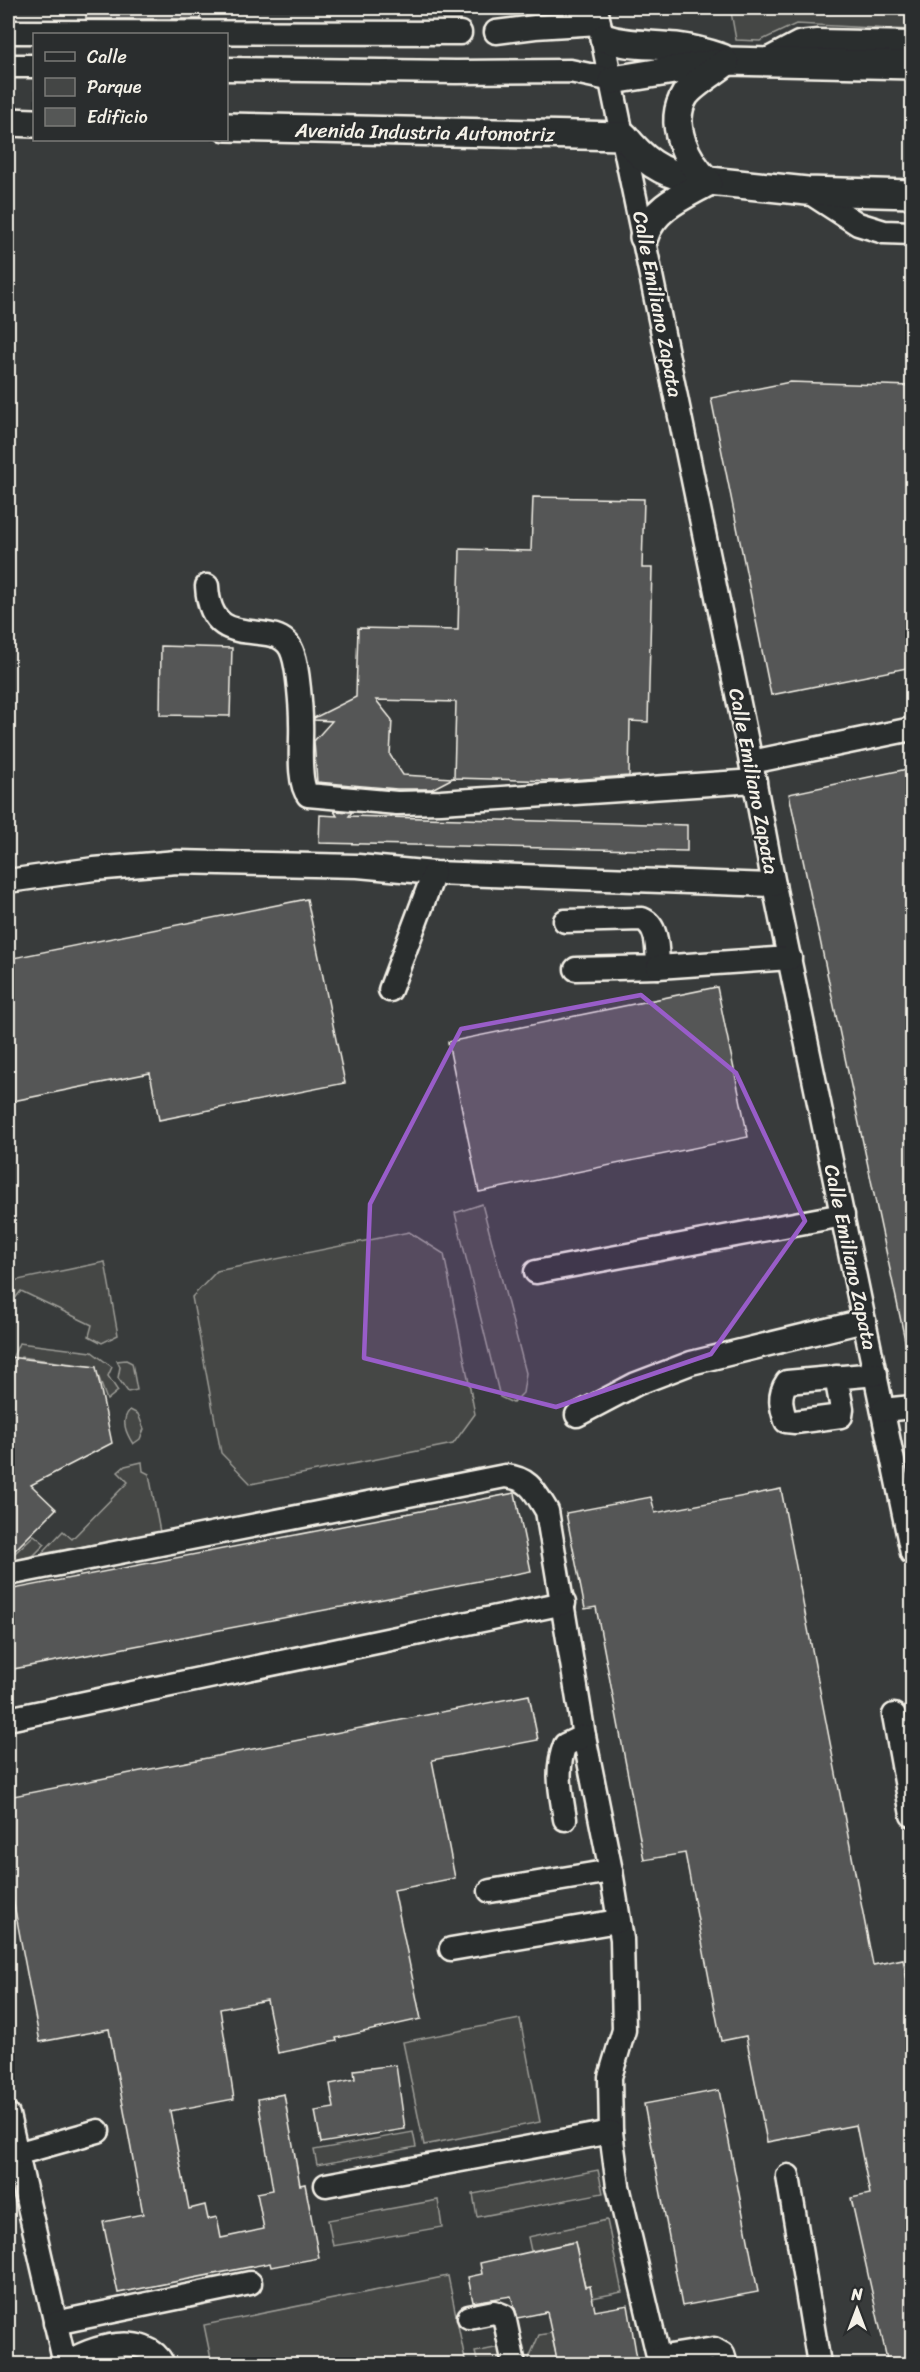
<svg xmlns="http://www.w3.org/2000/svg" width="920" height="2372" font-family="Sriracha,sans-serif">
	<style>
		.built { fill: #373a3a; fill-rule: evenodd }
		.green { fill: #444645; stroke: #9c9c96; stroke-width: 1.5 }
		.building { fill: #555756; stroke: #f4f1e8; stroke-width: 1.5 }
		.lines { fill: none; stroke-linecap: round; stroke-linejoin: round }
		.minor-casing { stroke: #f4f1e8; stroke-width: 27 }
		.major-casing { stroke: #f4f1e8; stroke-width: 32 }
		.minor { stroke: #2a2d2e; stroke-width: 22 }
		.major { stroke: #2a2d2e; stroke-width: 27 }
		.marked { fill: #995dc9; fill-opacity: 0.2; stroke: #995dc9; stroke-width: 4.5; stroke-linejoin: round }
		.labels { text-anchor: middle; stroke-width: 4.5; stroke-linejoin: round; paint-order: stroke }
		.street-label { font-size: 20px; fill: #f4f1e8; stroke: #2a2d2e }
	</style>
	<rect width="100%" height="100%" fill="#2a2d2e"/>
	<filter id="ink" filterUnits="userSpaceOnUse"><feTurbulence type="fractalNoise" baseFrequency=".0167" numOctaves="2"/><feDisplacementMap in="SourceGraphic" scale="12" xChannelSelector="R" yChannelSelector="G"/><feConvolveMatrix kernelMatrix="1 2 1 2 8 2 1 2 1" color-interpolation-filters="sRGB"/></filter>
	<g filter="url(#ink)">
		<!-- built -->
		<path class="built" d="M8 8H912V2364H8ZM34 34H226V140H34Z"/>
		<!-- green -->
		<g class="green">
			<path d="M740 8H912V30L796 24 760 41 736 40 731 12Z"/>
			<path d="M482 1204 526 1373 523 1393 513 1403 500 1397 455 1213Z"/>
			<path d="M409 1232 444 1254 475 1414 453 1444 251 1484 221 1453 192 1297 217 1271Z"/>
			<path d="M105 1262 118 1335 102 1343 89 1336 92 1325 21 1291 13 1301 8 1299V1282Z"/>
			<path d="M19 1343 92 1352 112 1367 108 1376 118 1391 107 1400 95 1367 21 1357 8 1386V1368Z"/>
			<path d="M126 1360 132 1363 137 1390 128 1392 118 1378 120 1367 117 1361Z"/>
			<path d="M130 1410 138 1414 144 1429 140 1439 133 1444C126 1433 120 1420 130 1410Z"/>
			<path d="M142 1462 143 1471 149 1474 160 1532 41 1554 63 1531 72 1539 128 1482 118 1472 125 1466Z"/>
			<path d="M34 1535 45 1544 34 1555 8 1563V1554L15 1553Z"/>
			<path d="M520 2019 540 2122 424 2145 403 2042Z"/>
			<path d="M413 2132 416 2147 317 2165 314 2150Z"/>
			<path d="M598 2170 603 2193 477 2217 473 2194Z"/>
			<path d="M438 2200 442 2227 333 2246 328 2220Z"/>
			<path d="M607 2220 622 2292 592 2298 590 2286 585 2287 575 2242 531 2251 528 2237Z"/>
			<path d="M448 2276 466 2364H212L204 2325Z"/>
			<path d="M551 2333 558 2364H531L529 2358 539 2335Z"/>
			<path d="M510 2345 514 2364H478L475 2352Z"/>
		</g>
		<!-- building -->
		<g class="building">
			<rect x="86" y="8" width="114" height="11"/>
			<path d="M790 382 912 386V667L771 695 711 398Z"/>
			<path d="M533 497 644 499 642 568H652L648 722 630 721 629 776 556 781 454 778 456 702 376 700 392 720 390 755 403 775 453 778 432 789H397L317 782 314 741 332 721 314 720V718L356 697 358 628 458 630 460 549 531 551Z"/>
			<path d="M161 646 232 648 230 716 160 715Z"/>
			<path d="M912 768V1344L906 1345 789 794Z"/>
			<path d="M334 811 352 812 349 816 687 825V851L319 843 320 815 337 816Z"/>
			<path d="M307 899 345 1083 159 1120 150 1073 8 1102V959Z"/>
			<path d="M717 987 748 1137 479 1192 448 1042Z"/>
			<path d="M8 1357 96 1367 112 1443 31 1485 56 1509 14 1551 8 1541Z"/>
			<path d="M781 1489 873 1965 903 1959 912 2007V2364H888L851 2198 870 2194 856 2125 767 2142 746 2036 721 2041 685 1853 644 1860 596 1607 585 1609 566 1513 651 1497 655 1513Z"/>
			<path d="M515 1493 531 1571 8 1670V1590Z"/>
			<path d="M529 1695 538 1740 432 1760 455 1878 394 1890 421 2019 336 2038 337 2041 278 2053 267 2000 220 2009 234 2099 170 2111 189 2209 205 2205 208 2219 217 2217 221 2238 264 2229 257 2193 273 2190 258 2099 284 2094 300 2185 305 2184 319 2258 271 2267 270 2263 118 2293 103 2222 143 2214 109 2029 40 2042 8 1873V1797Z"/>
			<path d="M396 2065 405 2129 321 2143 315 2111 334 2108 330 2084 355 2079 354 2070Z"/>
			<path d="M719 2090 758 2292 682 2306 644 2104Z"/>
			<path d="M575 2242 585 2287 590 2286 595 2311 628 2305 638 2364H558L547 2312 518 2318 511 2296 473 2302 468 2277 482 2274 480 2263Z"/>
		</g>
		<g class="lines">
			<!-- minor casing -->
			<g class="minor-casing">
				<g id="minor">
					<path d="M596 8 749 752 774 885 912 1553"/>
					<path d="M8 32 460 33"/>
					<path d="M496 32 535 27 599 23"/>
					<path d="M763 62 799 43 818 41 912 43"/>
					<path d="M8 66H34"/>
					<path d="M226 69 456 72 570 71 613 80"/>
					<path d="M807 191 858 224 884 232 912 233"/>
					<path d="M207 586C211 660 280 611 293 654 298 668 301 707 301 723 302 741 297 782 308 795L397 803 441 802 755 781"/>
					<path d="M751 762 912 729"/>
					<path d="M8 881 94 869 177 862 358 866 434 873 774 885"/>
					<path d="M565 921 642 919C659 926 657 951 658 967L576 969"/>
					<path d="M658 967 790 958"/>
					<path d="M390 990 434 873"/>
					<path d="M536 1272 843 1215"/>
					<path d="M836 1377 842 1409 841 1416 795 1422 786 1421C781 1407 778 1395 787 1382L876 1374"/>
					<path d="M883 1410 912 1407"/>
					<path d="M577 1415 636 1384 691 1363 864 1321"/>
					<path d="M8 1574 505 1476C530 1478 535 1492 547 1511L584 1736 611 1871 622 1939 624 2030 610 2077 611 2132 618 2186 660 2364"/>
					<path d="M894 1715 912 1815"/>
					<path d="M8 1719 564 1603"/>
					<path d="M565 1819C561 1793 555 1770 565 1745L584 1736"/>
					<path d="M490 1891 611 1871"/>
					<path d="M451 1949 618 1921"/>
					<path d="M8 2115 65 2364"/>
					<path d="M16 2154 98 2131"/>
					<path d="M788 2176 819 2364"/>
					<path d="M326 2185 611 2132"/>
					<path d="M469 2317 494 2312 504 2316 514 2364"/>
					<path d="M55 2323 250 2283"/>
					<path d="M658 2358 714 2349 723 2354 726 2364"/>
					<path d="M66 2364C90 2346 146 2331 163 2364"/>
				</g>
			</g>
			<!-- major casing -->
			<g class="major-casing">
				<g id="major">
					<path d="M604 38C628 46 651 44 676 47 692 49 707 53 722 58"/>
					<path d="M613 80 729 61 912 65"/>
					<path d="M8 122 34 123"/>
					<path d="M226 127 624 136C643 160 660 172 690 179L807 191 912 194"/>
					<path d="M644 237C653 208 683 196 708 182 687 162 667 124 685 95 692 85 715 71 725 63"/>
				</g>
			</g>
			<!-- minor -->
			<use href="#minor" class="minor"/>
			<!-- major -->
			<use href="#major" class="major"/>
		</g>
	</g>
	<!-- marked area -->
	<path class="marked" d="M641 995 736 1073 805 1221 711 1354 556 1407 364 1358 370 1204 461 1029Z"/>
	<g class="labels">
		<!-- street labels -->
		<g class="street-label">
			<text transform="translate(425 132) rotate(1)" y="7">Avenida Industria Automotriz</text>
			<text transform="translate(658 304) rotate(79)" y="7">Calle Emiliano Zapata</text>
			<text transform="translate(754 781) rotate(79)" y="7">Calle Emiliano Zapata</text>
			<text transform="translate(851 1257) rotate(78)" y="7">Calle Emiliano Zapata</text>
		</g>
	</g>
	<!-- margin -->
	<rect width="920" height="2372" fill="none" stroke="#2a2d2e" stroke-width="30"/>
	<rect x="15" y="15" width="890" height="2342" fill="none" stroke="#f4f1e8" stroke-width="2" filter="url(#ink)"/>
	<!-- legend -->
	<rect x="33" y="33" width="195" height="108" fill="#2a2d2e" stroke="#7b7b78" stroke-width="1.5"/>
	<rect x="45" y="52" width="30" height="9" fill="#2a2d2e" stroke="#7b7b78" stroke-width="1.5"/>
	<text x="87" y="63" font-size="18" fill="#f4f1e8">Calle</text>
	<rect x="45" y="78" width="30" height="18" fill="#444645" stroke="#7b7b78" stroke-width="1.5"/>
	<text x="87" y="93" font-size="18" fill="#f4f1e8">Parque</text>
	<rect x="45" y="108" width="30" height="18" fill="#555756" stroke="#7b7b78" stroke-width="1.5"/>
	<text x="87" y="123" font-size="18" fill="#f4f1e8">Edificio</text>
	<!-- north arrow -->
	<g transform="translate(857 2309)" stroke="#2a2d2e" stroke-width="4.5" paint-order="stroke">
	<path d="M0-4.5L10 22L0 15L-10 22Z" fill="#f4f1e8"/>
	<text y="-9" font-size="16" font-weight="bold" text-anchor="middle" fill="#f4f1e8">N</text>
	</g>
</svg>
